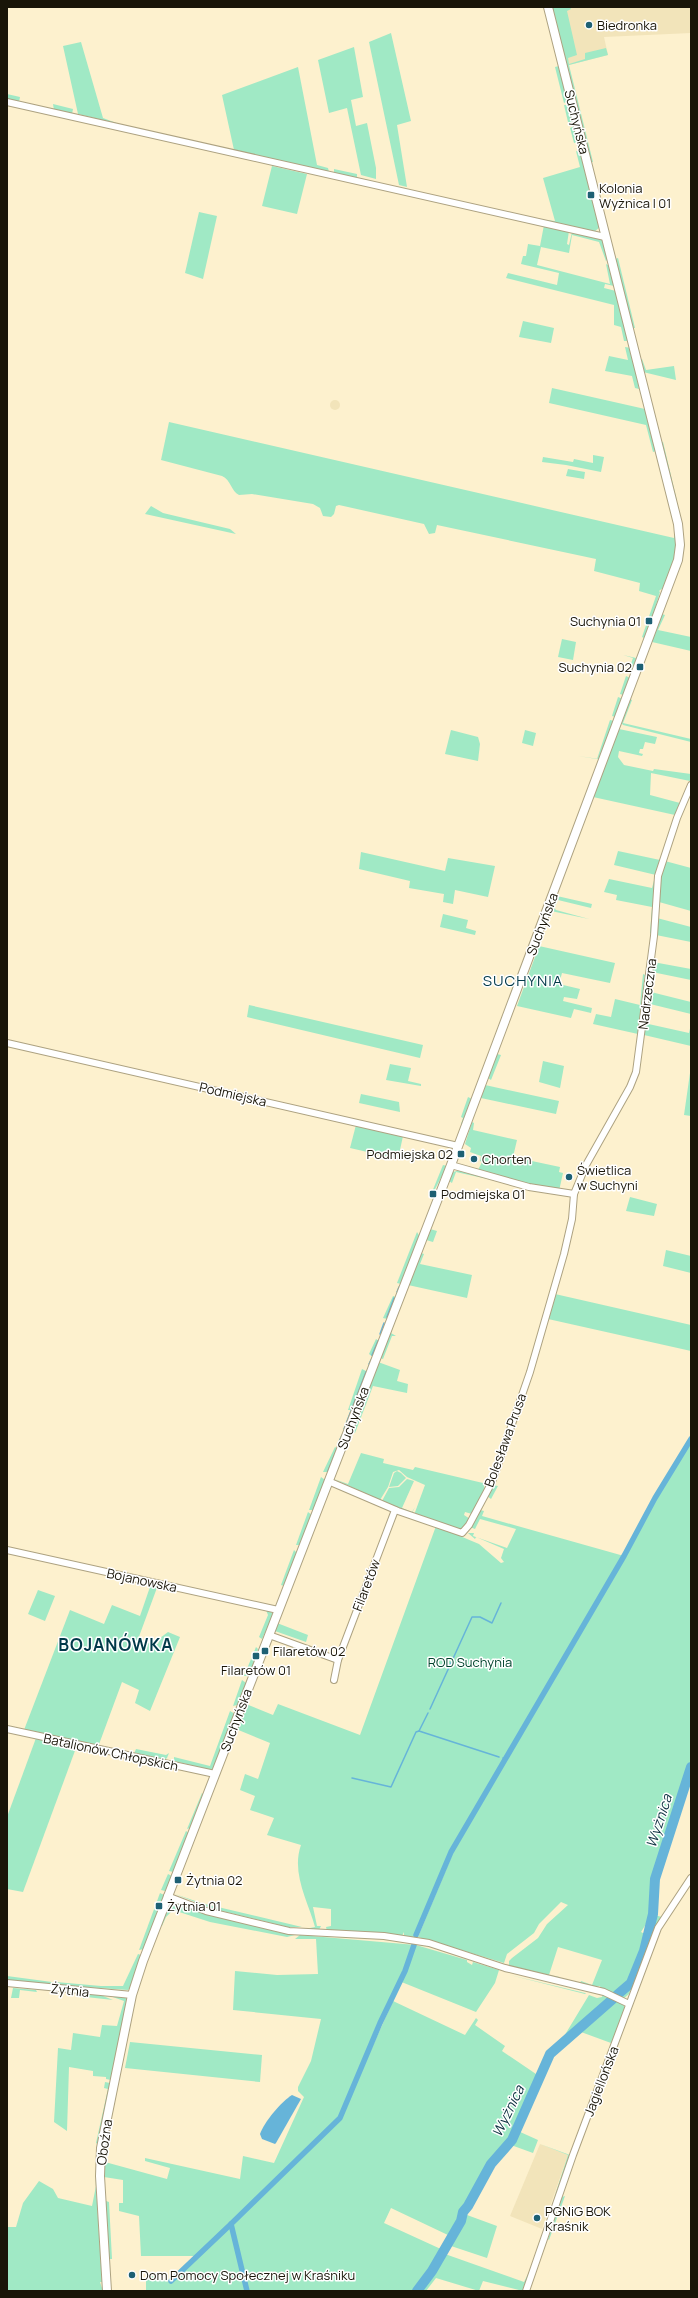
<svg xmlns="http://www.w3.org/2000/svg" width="698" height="2298" font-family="Manrope,sans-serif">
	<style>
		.built { fill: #f2e4ba }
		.green { fill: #a0e9c5; fill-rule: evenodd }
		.water { fill: #66b4d9 }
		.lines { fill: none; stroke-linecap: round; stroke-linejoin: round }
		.stream { stroke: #66b4d9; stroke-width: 1.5 }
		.canal { stroke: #66b4d9; stroke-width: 5.5 }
		.river { stroke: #66b4d9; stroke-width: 10 }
		.minor-casing { stroke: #ada281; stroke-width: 8 }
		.tertiary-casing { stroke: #ada281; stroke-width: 10 }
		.minor { stroke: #fff; stroke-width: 6 }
		.tertiary { stroke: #fff; stroke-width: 8 }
		.poi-dot { fill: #1e6074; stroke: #fff; stroke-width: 1.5 }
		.labels { text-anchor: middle; stroke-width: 3; stroke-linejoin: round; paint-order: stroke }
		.poi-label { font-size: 13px; fill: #191508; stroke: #fff; text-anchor: start }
		.street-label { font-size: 13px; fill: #191508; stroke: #fff }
		.park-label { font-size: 13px; fill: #00432c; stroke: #fff }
		.water-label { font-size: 14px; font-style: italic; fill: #0d3141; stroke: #fff }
		.quarter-label { font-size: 15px; letter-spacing: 1px; fill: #003949; stroke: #fff }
		.district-label { font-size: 17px; font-weight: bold; letter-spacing: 1px; fill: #003949; stroke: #fff }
	</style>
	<rect width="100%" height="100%" fill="#fdf1ce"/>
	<!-- built -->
	<g class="built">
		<path d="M555 7H691V33L604 37 608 55 569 65Z"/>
		<circle cx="335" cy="405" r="5"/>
		<path d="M540 2144 568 2155 542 2229 510 2216Z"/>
	</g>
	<!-- green -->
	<g class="green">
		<path d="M551 7H570L571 9 567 11 577 55 568 58 569 64 585 59V53L606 48 608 55 569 65 593 162H590Z"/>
		<path d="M391 33 411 121 397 125 407 187 399 185 369 42Z"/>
		<path d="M81 42 103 118 119 124 78 114 63 46Z"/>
		<path d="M354 47 363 97 351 100 356 126 367 123 376 168V179L361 175 347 108 329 113 318 60Z"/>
		<path d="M559 66 568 101 564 103 555 67Z"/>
		<path d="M298 67 317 165 328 168 329 172 234 150 222 95Z"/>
		<path d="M7 94 20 97 19 102 7 99Z"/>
		<path d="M53 104 73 109 72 114 54 110Z"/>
		<path d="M564 105H569L573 122H568Z"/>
		<path d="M574 126 579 142 574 143 570 128Z"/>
		<path d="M576 151 581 152 592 193 589 194V196H592L600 227 594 232 536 219 555 221 543 178 580 167Z"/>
		<path d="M272 166 307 174 297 214 262 206Z"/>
		<path d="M334 169 357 174V178L334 174Z"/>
		<path d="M199 212 217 216 203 279 185 273Z"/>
		<path d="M544 225 569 231 567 244 569 245 572 232 602 240 608 259 606 261 599 242 572 235 569 253 541 247 537 265 610 284 606 264 609 266 614 286 605 284 604 288 616 291 628 341H624L621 327 614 325V305L506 278 508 273 557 285 559 273 521 264 523 256H526L528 244 540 246Z"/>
		<path d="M618 258 635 328H632L615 259Z"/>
		<path d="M523 321 554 328 551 343 519 337Z"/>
		<path d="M625 347 631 348 639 389 635 388 632 376 605 371 609 356 628 360Z"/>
		<path d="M642 359 646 370 674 366 676 380 643 372 640 360Z"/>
		<path d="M552 388 645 409 656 451 653 452 646 425 549 403Z"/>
		<path d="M169 422 674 538V533H675L677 552 664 587 659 591 660 592 647 635 644 638 642 637 656 596 639 591 640 583 594 571 596 559 437 525 435 533 429 534 424 524 339 505 336 506 334 514 331 517 323 516 320 508 313 504 252 494 239 495C231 491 231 480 222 476L161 460Z"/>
		<path d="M660 441 663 442 677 501 675 500Z"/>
		<path d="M593 455 604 457 601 472 566 465 542 462 543 457 573 462 574 459 593 463Z"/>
		<path d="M568 469 585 472 584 479 566 476Z"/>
		<path d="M151 506 163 513 230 529 236 534 145 514Z"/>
		<path d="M662 614 665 615 658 630 691 637V651L652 642Z"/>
		<path d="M562 639 576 642 573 660 558 657Z"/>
		<path d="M623 655 636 658 632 673 628 672 633 658Z"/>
		<path d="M626 676 630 678 623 695 620 694Z"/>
		<path d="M618 697 623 699 615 717 612 716Z"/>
		<path d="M630 699 632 700 623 723 691 739V742L623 725 621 722Z"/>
		<path d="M610 720 614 721 599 759 578 756 597 759Z"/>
		<path d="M619 729 657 737 655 744 645 742 643 749H640L639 753 643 754 642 756 619 751 618 757 624 765 653 771 654 769 691 774 690 781 651 773 650 795 680 803 675 815 593 797Z"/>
		<path d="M451 730 478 737 480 744 478 761 445 754Z"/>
		<path d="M525 730 536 733 533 746 522 743Z"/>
		<path d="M666 841 656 875 614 865 618 851 660 860Z"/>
		<path d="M361 852 445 871 448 858 495 866 488 897 455 890 453 904 443 902 444 894 409 888 410 881 359 869Z"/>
		<path d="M665 861 691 868V911L659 902 661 873Z"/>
		<path d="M655 877 652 934 650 933 652 907 616 900 617 895 604 892 609 879 652 888Z"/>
		<path d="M557 896 592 904 591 908 558 900 554 908 556 910 589 919 551 911Z"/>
		<path d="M443 914 468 920 466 928 476 931 475 935 440 927Z"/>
		<path d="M657 918 691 927V942L656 935Z"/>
		<path d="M539 946 615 963 610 983 562 973 559 984 580 989 577 999 564 997 563 1001 592 1008 591 1013 574 1009 571 1018 517 1006Z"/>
		<path d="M653 962 691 969V980L652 972Z"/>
		<path d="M643 974 645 975 638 1034 593 1024 596 1014 611 1017 615 999 640 1005Z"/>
		<path d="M647 991 691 1002V1014L646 1003Z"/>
		<path d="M249 1005 423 1045 420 1058 247 1017Z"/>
		<path d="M644 1023 689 1033 691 1024V1046L644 1035Z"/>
		<path d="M497 1054 501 1055 491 1080 488 1078Z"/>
		<path d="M543 1061 564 1066 560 1088 539 1082Z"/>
		<path d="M390 1064 411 1068 408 1081 421 1084V1086L386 1080Z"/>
		<path d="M691 1066V1116L684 1115Z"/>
		<path d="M485 1085 559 1101 556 1114 481 1098Z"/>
		<path d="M361 1094 399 1102 400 1112 359 1103Z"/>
		<path d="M468 1097 472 1099 463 1125 461 1124 463 1118 461 1117Z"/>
		<path d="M472 1122 474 1123 473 1130 517 1140 513 1157 560 1167 559 1172 563 1173 559 1191 529 1185 478 1170 482 1162 480 1161 481 1156 470 1152 471 1148 465 1144Z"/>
		<path d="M356 1125 403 1136 398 1159 350 1148Z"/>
		<path d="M443 1165 447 1166 433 1193 432 1192Z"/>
		<path d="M461 1170 491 1178 492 1180 456 1172 452 1183 449 1181 453 1172Z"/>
		<path d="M630 1197 657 1204 654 1216 626 1211Z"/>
		<path d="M430 1229 437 1231 433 1242 426 1240Z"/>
		<path d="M417 1232 420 1237 401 1284 397 1283Z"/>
		<path d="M666 1250 691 1256V1273L663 1266Z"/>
		<path d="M421 1253 424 1254 420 1264 472 1275 467 1298 408 1285Z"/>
		<path d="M555 1294 691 1325V1351L548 1319Z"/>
		<path d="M393 1296 396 1297 387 1319 383 1318Z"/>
		<path d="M400 1308 391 1333 396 1336H392L383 1359 380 1358Z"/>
		<path d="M376 1339 379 1341 373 1357 369 1354Z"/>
		<path d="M378 1362 400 1370 397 1381 408 1384 407 1393 373 1386 355 1433 351 1432Z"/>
		<path d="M362 1369 368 1372 353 1410H348Z"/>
		<path d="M691 1439V1765L684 1777 653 1879 651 1916 641 1932 647 1935 631 1981 616 1994 601 1989 600 1986 595 1987 580 1983 581 1981 592 1985 602 1960 558 1947 549 1975 559 1977 558 1979 509 1966V1961L512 1958 538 1938 547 1924 568 1905 561 1902 539 1924 534 1933 507 1954 504 1963 418 1937 453 1853 602 1591 451 1851 415 1938 404 1936V1932L402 1936 327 1931 326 1927 331 1926V1909L313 1907 317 1926H321L319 1930 305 1929 315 1927C308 1901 291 1873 301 1845L267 1835 274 1818 250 1810 255 1796 240 1790 245 1774 258 1779 270 1743 236 1729 246 1704 273 1715 278 1704 360 1735 436 1526 479 1544 501 1563 504 1562 501 1558 504 1549 476 1537 475 1539 468 1533H474L473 1536 507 1548 516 1529 480 1519 475 1529 470 1527 480 1510 484 1511 482 1516 624 1556 655 1498Z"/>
		<path d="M335 1447 338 1449 328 1472H323Z"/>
		<path d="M361 1453 384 1459 383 1463 413 1470 415 1467 483 1483 485 1489 472 1514 465 1512 464 1515 470 1519 462 1530 414 1515 425 1485 407 1477 399 1470 393 1472 388 1487 380 1500 334 1479 348 1484Z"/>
		<path d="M397 1471 401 1473 406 1478 398 1486 389 1487 394 1473Z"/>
		<path d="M321 1477 325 1480 313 1510H309Z"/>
		<path d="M407 1479 414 1481 402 1508 412 1512 415 1507 412 1513 382 1501 389 1488 399 1487Z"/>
		<path d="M493 1485 498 1486 491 1499 487 1496Z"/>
		<path d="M308 1512 312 1515 300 1545H296Z"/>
		<path d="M294 1550 297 1553 284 1586 281 1585Z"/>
		<path d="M151 1584 158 1585 137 1642 158 1644 160 1638 168 1632 180 1637 150 1711 135 1703 139 1690 122 1682 98 1747 24 1730 70 1610 104 1624 112 1605 140 1616Z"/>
		<path d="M38 1590 55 1596 45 1621 28 1614Z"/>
		<path d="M266 1610H270L273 1615 262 1639 259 1637 268 1615Z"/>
		<path d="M277 1623 308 1635 306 1642 275 1631Z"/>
		<path d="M256 1647 258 1649 249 1676H244Z"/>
		<path d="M242 1680 246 1683 237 1705 233 1706Z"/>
		<path d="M230 1711 235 1714 212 1770 174 1761V1755V1757L210 1766Z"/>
		<path d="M36 1738 76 1747V1748L23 1892 7 1889V1817Z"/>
		<path d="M136 1749 166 1755 169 1753 167 1758 163 1761 134 1754Z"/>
		<path d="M202 1793 203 1794 190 1828 187 1829Z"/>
		<path d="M186 1831 189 1833 173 1872 169 1871Z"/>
		<path d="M168 1874 172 1876 165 1891 161 1890Z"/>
		<path d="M160 1893 164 1895 144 1949 139 1950Z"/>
		<path d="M175 1894 201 1903 302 1927H288L210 1908Z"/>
		<path d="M174 1901 277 1932 295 1935 287 1937 210 1922 173 1910 166 1917 162 1926 160 1925 169 1904Z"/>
		<path d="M654 1915 662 1917 629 1994 623 1999 618 1996 632 1983 652 1929Z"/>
		<path d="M300 1935 416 1945 467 1960V1962L472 1965 473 1962 499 1970 495 1983 476 2012 399 1981 375 2029 348 2101 393 2001 465 2035 476 2018 478 2020 475 2025 505 2046 502 2051 536 2074 549 2051 563 2038 589 1995 597 1998 602 1997 603 1994 623 2004 625 2008 607 2057 611 2043 581 2032 565 2042 551 2057 518 2131 538 2140 533 2153 511 2145 491 2166 467 2215 497 2226 487 2258 451 2246 445 2254 524 2282 530 2270 523 2291 483 2281 479 2291 436 2278 426 2291 146 2290V2276H152L169 2282 196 2256H141L139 2216 119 2211V2203H123V2180L104 2177 106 2201 109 2202 112 2259H110L108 2255C106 2224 104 2193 105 2162L167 2179 170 2168 145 2161V2158L240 2179 243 2156 274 2163 304 2097 298 2091V2087L311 2061 321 2019 233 2010 235 1971 277 1975 318 1974 316 1939H295ZM391 2208 450 2236 443 2250 384 2223Z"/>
		<path d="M138 1954 141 1955 132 1985 128 1990 56 1985V1979V1982L101 1986H123Z"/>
		<path d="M502 1973 585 1993 586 1994H585Z"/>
		<path d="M7 1976 52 1982 50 1984 7 1980Z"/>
		<path d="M13 1988 36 1990 37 1992 20 1990 19 1998H11Z"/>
		<path d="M85 1993 103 1996 113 2000 86 1997 83 1999Z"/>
		<path d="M110 1996 123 1997 127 1999 111 2080 106 2079V2077L93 2076V2071L69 2067 67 2131 54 2122 58 2048 71 2050 73 2033 100 2037 102 2025 117 2026 124 2001Z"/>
		<path d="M130 2042 262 2055 260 2082 125 2068Z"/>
		<path d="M105 2082 110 2083 98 2144 96 2143 108 2089 104 2088Z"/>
		<path d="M540 2144 570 2155 554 2198 568 2155Z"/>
		<path d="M95 2172 102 2282H100L103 2291H7V2227H16L23 2203 39 2181 53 2189 58 2198 92 2206 96 2186Z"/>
		<path d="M565 2196 549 2240 548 2239 562 2197Z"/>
	</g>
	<!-- water -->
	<path class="water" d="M292 2095 301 2099 276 2143 275 2144 262 2139 260 2134C264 2122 282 2101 292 2095Z"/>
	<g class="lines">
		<!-- stream -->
		<g class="stream">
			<path d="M397 1292 399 1287"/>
			<path d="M387 1317 394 1298"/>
			<path d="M380 1334 384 1323"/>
			<path d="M372 1355 378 1341"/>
			<path d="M369 1364 371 1360"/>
			<path d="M344 1429 366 1372"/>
			<path d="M338 1444 342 1435"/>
			<path d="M328 1471 337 1449"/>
			<path d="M430 1709 472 1617H480L492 1623 501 1603"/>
			<path d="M419 1731 428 1713"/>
			<path d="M503 1758 506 1759"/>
			<path d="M352 1778 391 1787 416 1732 419 1731 499 1757"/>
		</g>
		<!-- canal -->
		<g class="canal">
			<path d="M416 1935 451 1852 624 1556 655 1498 691 1439"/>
			<path d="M171 2281 231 2224"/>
			<path d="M247 2291 231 2224 340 2118 380 2023 405 1971 414 1945"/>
		</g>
		<!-- river -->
		<g class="river">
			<path d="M617 1995 631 1983 644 1951 653 1914 655 1879 691 1767"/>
			<path d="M417 2291 432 2271 461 2221 463 2212 468 2206 491 2164 512 2140 550 2054 614 1998"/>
		</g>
		<!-- minor casing -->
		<g class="minor-casing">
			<g id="minor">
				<path d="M7 102 605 237"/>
				<path d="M7 1043 458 1146"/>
				<path d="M451 1165 529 1187 574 1194"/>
				<path d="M328 1481 398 1511 462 1533 469 1525 492 1482 530 1372 564 1254 572 1219 574 1194 586 1165 630 1087 636 1072 654 936 658 876 677 818 691 785"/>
				<path d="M7 1550 278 1610"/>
				<path d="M269 1635 338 1660"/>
				<path d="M334 1680 338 1660 395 1510"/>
				<path d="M7 1729 215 1774"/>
				<path d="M167 1896 206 1911 289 1931 384 1936 429 1943 505 1968 604 1992 629 2004"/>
				<path d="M7 1983 132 1995"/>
				<path d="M526 2291 573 2155 658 1928 691 1878"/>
			</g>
		</g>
		<!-- tertiary casing -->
		<g class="tertiary-casing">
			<path id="tertiary" d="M107 2291 100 2176 101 2148 132 1995 143 1961 451 1165 678 560 680 545 678 524 548 7"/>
		</g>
		<!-- minor -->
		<use href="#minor" class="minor"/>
		<!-- tertiary -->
		<use href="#tertiary" class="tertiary"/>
	</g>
	<!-- markers -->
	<g class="poi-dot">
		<circle cx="589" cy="25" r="4"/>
		<rect x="587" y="191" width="8" height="8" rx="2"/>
		<rect x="645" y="617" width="8" height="8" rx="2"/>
		<rect x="636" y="663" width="8" height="8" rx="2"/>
		<rect x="457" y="1150" width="8" height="8" rx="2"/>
		<circle cx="474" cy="1159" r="4"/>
		<circle cx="569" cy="1177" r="4"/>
		<rect x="429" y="1190" width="8" height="8" rx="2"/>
		<rect x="261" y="1647" width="8" height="8" rx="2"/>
		<rect x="252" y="1652" width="8" height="8" rx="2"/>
		<rect x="174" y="1876" width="8" height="8" rx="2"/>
		<rect x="155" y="1902" width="8" height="8" rx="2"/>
		<circle cx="537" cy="2218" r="4"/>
		<circle cx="132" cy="2275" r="4"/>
	</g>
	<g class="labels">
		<!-- poi labels -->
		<g class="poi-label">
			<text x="597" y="30">Biedronka</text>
			<text x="599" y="193">Kolonia<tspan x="599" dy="15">Wyżnica I 01</tspan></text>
			<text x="641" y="626" text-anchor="end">Suchynia 01</text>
			<text x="632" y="672" text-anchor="end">Suchynia 02</text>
			<text x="453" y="1159" text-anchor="end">Podmiejska 02</text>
			<text x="482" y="1164">Chorten</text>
			<text x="577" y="1175">Świetlica<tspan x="577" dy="15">w Suchyni</tspan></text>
			<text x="441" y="1199">Podmiejska 01</text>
			<text x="273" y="1656">Filaretów 02</text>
			<text x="256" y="1675" text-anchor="middle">Filaretów 01</text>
			<text x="186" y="1885">Żytnia 02</text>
			<text x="167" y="1911">Żytnia 01</text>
			<text x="545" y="2216">PGNiG BOK<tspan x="545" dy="15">Kraśnik</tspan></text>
			<text x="140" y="2280">Dom Pomocy Społecznej w Kraśniku</text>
		</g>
		<!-- street labels -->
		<g class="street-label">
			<text transform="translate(577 122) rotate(76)" y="5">Suchyńska</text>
			<text transform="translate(542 924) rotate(-69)" y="5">Suchyńska</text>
			<text transform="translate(647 994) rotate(-83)" y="5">Nadrzeczna</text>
			<text transform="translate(233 1094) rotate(13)" y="5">Podmiejska</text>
			<text transform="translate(353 1418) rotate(-69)" y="5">Suchyńska</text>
			<text transform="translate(505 1440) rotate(-70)" y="5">Bolesława Prusa</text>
			<text transform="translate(142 1580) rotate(12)" y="5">Bojanowska</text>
			<text transform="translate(366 1585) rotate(-69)" y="5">Filaretów</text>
			<text transform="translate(236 1720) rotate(-69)" y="5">Suchyńska</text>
			<text transform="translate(111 1752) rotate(12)" y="5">Batalionów Chłopskich</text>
			<text transform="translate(70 1990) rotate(6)" y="5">Żytnia</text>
			<text transform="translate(601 2081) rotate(-69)" y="5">Jagiellońska</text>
			<text transform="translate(104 2142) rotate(-82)" y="5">Oboźna</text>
		</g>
		<!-- park labels -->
		<g class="park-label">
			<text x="470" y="1667">ROD Suchynia</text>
		</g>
		<!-- water labels -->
		<g class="water-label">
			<text transform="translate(659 1821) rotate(-72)" y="5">Wyżnica</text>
			<text transform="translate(508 2111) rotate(-64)" y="5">Wyżnica</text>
		</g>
		<!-- quarter labels -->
		<g class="quarter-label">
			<text x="523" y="986">SUCHYNIA</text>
		</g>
		<!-- district labels -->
		<g class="district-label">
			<text x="116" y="1651">BOJANÓWKA</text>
		</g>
	</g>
	<!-- border -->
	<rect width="698" height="2298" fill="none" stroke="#191508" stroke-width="16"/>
</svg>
